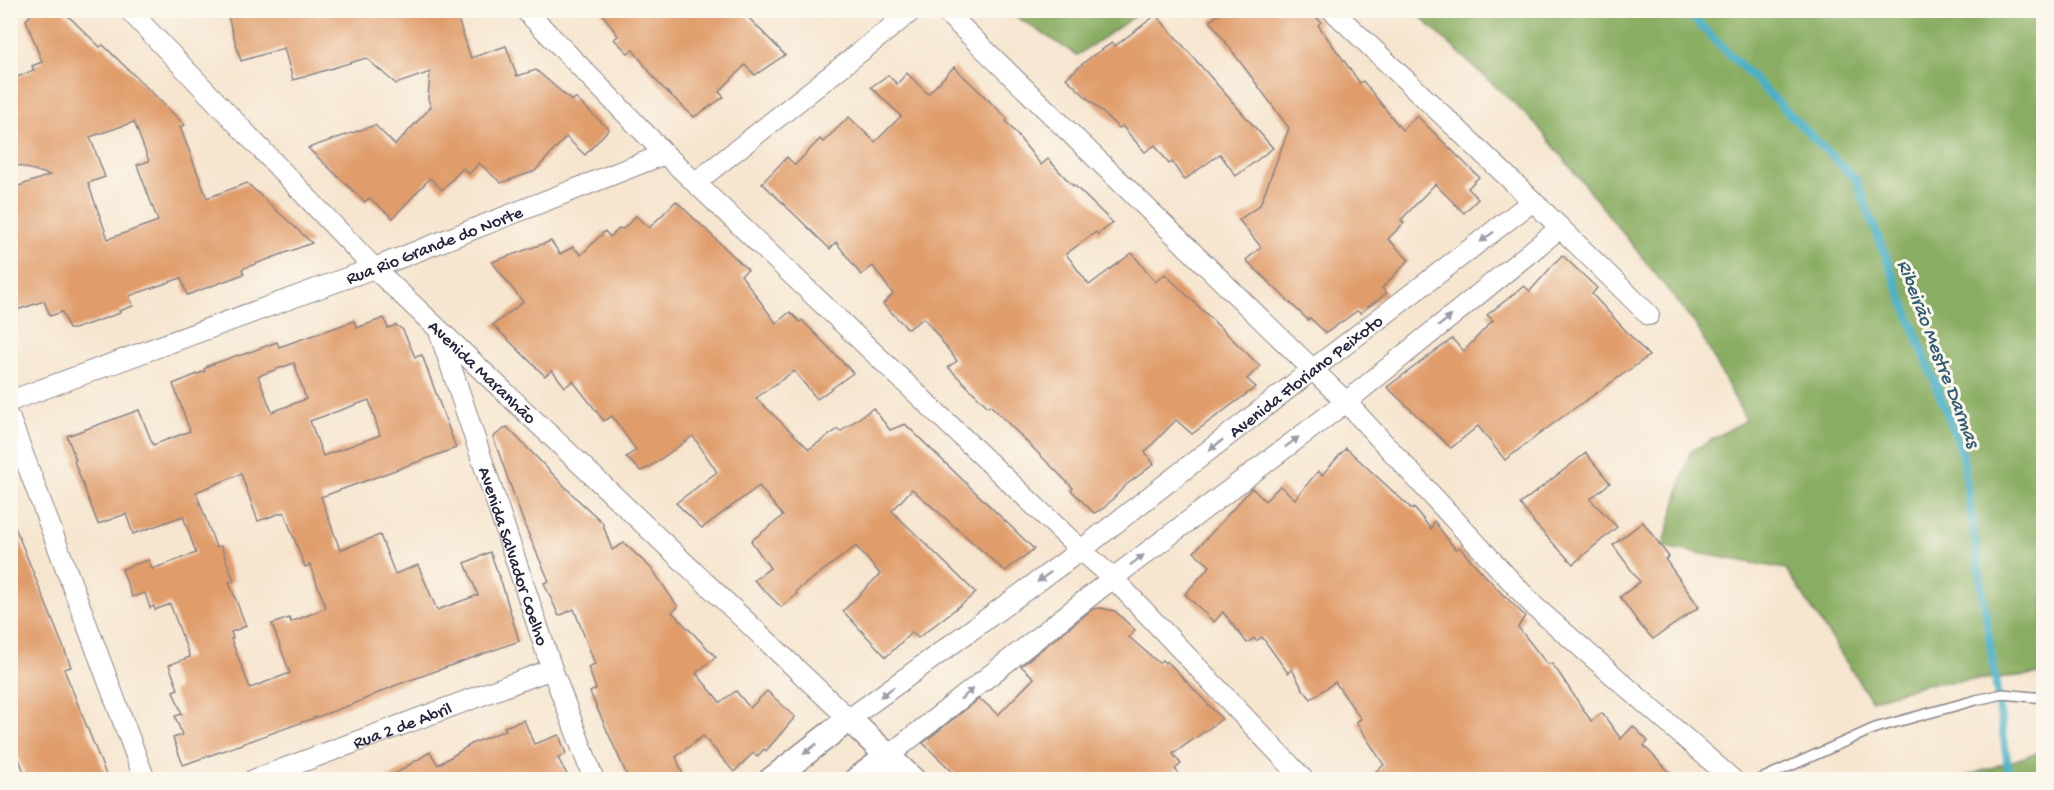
<svg xmlns="http://www.w3.org/2000/svg" width="2054" height="790" font-family="'Gochi Hand',sans-serif">
	<style>
		.forest { fill: #89ad62; stroke: #56684e; stroke-width: 1.5 }
		.lines { fill: none; stroke-linecap: round; stroke-linejoin: round }
		.stream { stroke: #48b0c7; stroke-width: 8 }
		.building { fill: #e09c6a; fill-rule: evenodd }
		.service-casing { stroke: #8c8485; stroke-width: 12 }
		.minor-casing { stroke: #8c8485; stroke-width: 22 }
		.tertiary-casing { stroke: #8c8485; stroke-width: 27 }
		.service { stroke: #fff; stroke-width: 9 }
		.minor { stroke: #fff; stroke-width: 20 }
		.tertiary { stroke: #fff; stroke-width: 24 }
		.oneway { fill: #9c9ca7 }
		.labels { text-anchor: middle; stroke-width: 6; stroke-linejoin: round; paint-order: stroke }
		.street-label { font-size: 18px; fill: #22223b; stroke: #fbf7ec }
		.water-label { font-size: 20px; font-style: italic; fill: #315b73; stroke: #fbf7ec }
	</style>
	<rect width="100%" height="100%" fill="#fbf7ec"/>
	<filter id="ink" filterUnits="userSpaceOnUse"><feTurbulence type="fractalNoise" baseFrequency=".0167" numOctaves="2"/><feDisplacementMap in="SourceGraphic" scale="12" xChannelSelector="R" yChannelSelector="G"/><feConvolveMatrix kernelMatrix="1 2 1 2 8 2 1 2 1" color-interpolation-filters="sRGB"/></filter>
	<filter id="wash" filterUnits="userSpaceOnUse"><feTurbulence type="fractalNoise" baseFrequency=".008" numOctaves="4" result="noise"/><feDisplacementMap in="SourceGraphic" scale="24" xChannelSelector="R" yChannelSelector="G"/><feGaussianBlur stdDeviation="1.35" result="paint"/><feColorMatrix in="noise" values="0 0 0 0 0 0 0 0 0 0 0 0 0 0 0 0 0 1.4 0 .05"/><feComposite in="paint" operator="in"/></filter>
	<g filter="url(#wash)">
		<rect width="100%" height="100%" fill="#f6e5cf"/>
		<!-- forest -->
		<g class="forest">
			<path d="M1007 11H1143L1077 55Z"/>
			<path d="M1414 11H2043V674L1925 684 1871 700 1786 569 1663 547 1690 452 1746 420 1696 325 1536 124Z"/>
			<path d="M2043 751V779H1957Z"/>
		</g>
		<g class="lines">
			<!-- stream -->
			<path class="stream" d="M1685 10 1856 180 1962 452 2010 780"/>
		</g>
		<g id="blocks">
			<!-- building -->
			<g class="building">
				<path d="M35 10H62L100 47 103 45 185 125 180 127 207 198 247 183 312 243 242 269 244 274 187 295 181 278 129 296 133 306 119 311 120 313 74 329H69L62 312 50 316 44 301 17 310 10 293V189L50 175 10 163V80L34 70 32 66 42 62 26 20ZM134 122 149 161 137 165 158 221 108 239 88 183 105 177 90 137Z"/>
				<path d="M226 10H455L471 58 506 46 517 76 536 70 572 101 575 98 609 129 585 155 566 137 535 171 501 183 479 163 469 174 463 168 442 190 430 178 393 218 369 198 365 202 308 148 375 125 395 145 431 107 428 99 430 72 396 84 366 58 293 80 284 48 241 61Z"/>
				<path d="M600 10H741L785 55 755 75 745 65 719 92 724 97 694 117 659 84 633 50 628 53 614 39 618 36Z"/>
				<path d="M1225 10H1309L1321 22 1318 25 1360 83 1363 81 1402 130 1417 116 1479 177 1468 188 1478 199 1464 213 1435 184 1401 220 1404 223 1388 239 1409 260 1382 288 1387 293 1360 313 1357 311 1326 333 1310 318 1308 320 1246 260 1261 247 1239 220 1260 205 1289 128 1210 21Z"/>
				<path d="M1156 15 1273 148 1236 176 1220 154 1184 180 1172 162 1169 164 1155 145 1145 152 1122 126 1119 128 1066 78 1092 56 1112 43 1115 46Z"/>
				<path d="M954 67 1008 119 1006 121 1041 165 1048 159 1073 186 1074 185 1113 223 1098 234 1096 232 1066 254 1089 285 1132 253 1155 282 1165 274 1260 366 1247 379 1256 387 1192 434 1176 420 1145 452 1154 464 1126 485 1104 508 1094 513 1071 490 1073 488 990 405 988 407 948 367 957 361 924 318 908 329 883 304 893 294 873 266 861 275 836 242 830 249 762 183 787 157 795 165 820 139 823 142 849 117 875 142 901 116 871 87 888 75 897 84 907 73 928 94Z"/>
				<path d="M676 201 748 270 741 275 776 323 790 312 800 322 802 320 853 373 817 399 794 371 756 398 809 449 838 429 840 432 873 408 890 430 905 424 1034 549 1005 571 912 489 892 511 976 593 918 638 912 632 886 657 843 611 880 574 856 546 796 591 797 594 781 607 754 580 770 568 751 541 783 516 759 486 702 528 676 503 717 472 693 436 648 468 641 471 626 457 636 450 612 416 604 421 573 381 565 387 552 370 545 376 493 325 523 302 492 262 551 241 560 254 573 247 581 255 605 231 610 237 620 228 623 229 636 216 649 228Z"/>
				<path d="M1562 255 1597 288 1592 294 1649 356 1558 420 1505 460 1478 426 1451 448 1387 387 1452 339 1464 351 1493 320 1487 315 1524 286 1530 291Z"/>
				<path d="M384 318 388 328 396 325 403 330 415 357 422 355 456 448 321 497 340 550 380 535 395 574 418 565 437 610 478 595 465 563 490 552 502 584 519 641 394 686 356 703 183 765 173 738 182 735 175 716 182 714 173 691 178 689 169 665 190 657 170 604 155 610 154 606 150 608 145 593 132 597 122 569 148 560 152 569 196 553 183 516 133 534 126 514 98 524 74 461 76 460 67 436 139 410 153 445 190 431 173 384 205 371 204 369 208 367 207 366 238 355 239 356 277 342 279 347 354 321 357 328ZM294 363 306 399 272 412 258 376ZM369 400 380 435 323 456 310 421ZM241 474 258 521 284 512 305 567 310 565 326 608 291 622 289 618 272 624 290 673 250 688 231 639 233 638 231 632 246 626 229 582 234 581 221 546 216 547 196 492Z"/>
				<path d="M507 427 577 499 602 522 612 550 624 543 652 569 678 607 672 612 716 657 696 673 720 702 736 691 750 708 767 691 795 717 766 751 764 749 757 757 753 753 734 772 703 736 676 757 685 780H629L590 692 596 689 588 667 595 664 574 609 559 616 544 583 549 581 525 526 493 437Z"/>
				<path d="M1346 448 1412 509 1414 508 1431 529 1434 521 1456 550 1459 547 1504 596V595L1525 616 1518 627 1547 664H1552L1559 673 1591 721 1602 713 1621 739 1633 726 1648 741 1644 746 1677 780H1364L1384 765 1356 722 1361 719 1335 682 1311 699 1302 688 1292 669 1288 673 1262 637 1256 641 1254 638 1247 643 1223 612 1214 622 1185 594 1210 566 1194 552 1252 488 1265 501 1280 486 1295 499 1318 471 1322 475Z"/>
				<path d="M1586 453 1610 483 1590 499 1617 527 1573 564 1536 525 1520 504Z"/>
				<path d="M10 515 63 646 71 667 64 669 108 780H27L10 735Z"/>
				<path d="M1643 522 1669 557 1665 559 1699 607 1653 639 1640 625 1620 597 1640 582 1613 545Z"/>
				<path d="M1100 608 1115 611 1135 630 1129 637 1159 663 1162 660 1165 663 1167 661 1222 719 1173 754 1181 764 1175 769 1184 780H961L923 743 979 699 982 702 983 701 998 715 1034 678 1021 666 1093 609Z"/>
				<path d="M524 720 534 744 559 735 566 754 558 758 570 780H385L430 752 438 765 473 743 506 730 504 727Z"/>
			</g>
		</g>
	</g>
	<g filter="url(#ink)">
		<use href="#blocks" fill-opacity="0" stroke="#8c8485" stroke-width="1.5"/>
		<g class="lines">
			<!-- service casing -->
			<g class="service-casing">
				<path id="service" d="M1759 780 1875 728 1976 700 2003 694 2044 698"/>
			</g>
			<!-- minor casing -->
			<g class="minor-casing">
				<g id="minor">
					<path id="s1" d="M129 10 374 268 849 719 1081 550 1312 370 1533 201"/>
					<path d="M525 10 665 154 1081 550 1113 578 1304 780"/>
					<path d="M944 10 1346 402 1534 606 1733 780"/>
					<path d="M1332 10 1533 201 1649 315"/>
					<path d="M695 183 913 10"/>
					<path id="s2" d="M440 334 552 669 594 780"/>
					<path id="s3" d="M10 401 374 268 665 154"/>
					<path d="M10 419 145 780"/>
					<path d="M888 756 1113 578 1346 402 1560 228"/>
					<path id="s4" d="M253 780 552 669"/>
				</g>
			</g>
			<!-- tertiary casing -->
			<g class="tertiary-casing">
				<g id="tertiary">
					<path d="M771 780 849 719 913 780"/>
					<path d="M856 780 888 756"/>
				</g>
			</g>
			<!-- service -->
			<use href="#service" class="service"/>
			<!-- minor -->
			<use href="#minor" class="minor"/>
			<!-- tertiary -->
			<use href="#tertiary" class="tertiary"/>
		</g>
		<!-- one-way arrows -->
		<defs><path id="oneway-solid" d="M-6-.8H1V-3.2L6.5 0L1 3.2V.8H-6Z" transform="scale(1.5)"/></defs>
		<g class="oneway">
			<use href="#oneway-solid" transform="translate(1487 237) rotate(143)"/>
			<use href="#oneway-solid" transform="translate(1445 321) rotate(-39)"/>
			<use href="#oneway-solid" transform="translate(1292 442) rotate(-37)"/>
			<use href="#oneway-solid" transform="translate(1216 445) rotate(142)"/>
			<use href="#oneway-solid" transform="translate(1137 560) rotate(-37)"/>
			<use href="#oneway-solid" transform="translate(1044 577) rotate(144)"/>
			<use href="#oneway-solid" transform="translate(887 692) rotate(144)"/>
			<use href="#oneway-solid" transform="translate(967 694) rotate(-38)"/>
			<use href="#oneway-solid" transform="translate(810 749) rotate(142)"/>
		</g>
	</g>
	<g class="labels">
		<!-- street labels -->
		<g class="street-label">
			<text dy="6" stroke="none"><textPath href="#s3" startOffset="452">Rua Rio Grande do Norte</textPath></text>
			<text dy="6" stroke="none"><textPath href="#s1" startOffset="506">Avenida Maranhão</textPath></text>
			<text dy="6" stroke="none"><textPath href="#s1" startOffset="1582">Avenida Floriano Peixoto</textPath></text>
			<text dy="6" stroke="none"><textPath href="#s2" startOffset="234">Avenida Salvador Coelho</textPath></text>
			<text dy="6" stroke="none"><textPath href="#s4" startOffset="159">Rua 2 de Abril</textPath></text>
		</g>
		<!-- water labels -->
		<g class="water-label">
			<text transform="translate(1940 353) rotate(69)" y="7">Ribeirão Mestre Darmas</text>
		</g>
	</g>
	<!-- margin -->
	<rect width="2054" height="790" fill="none" stroke="#fbf7ec" stroke-width="36"/>
</svg>
